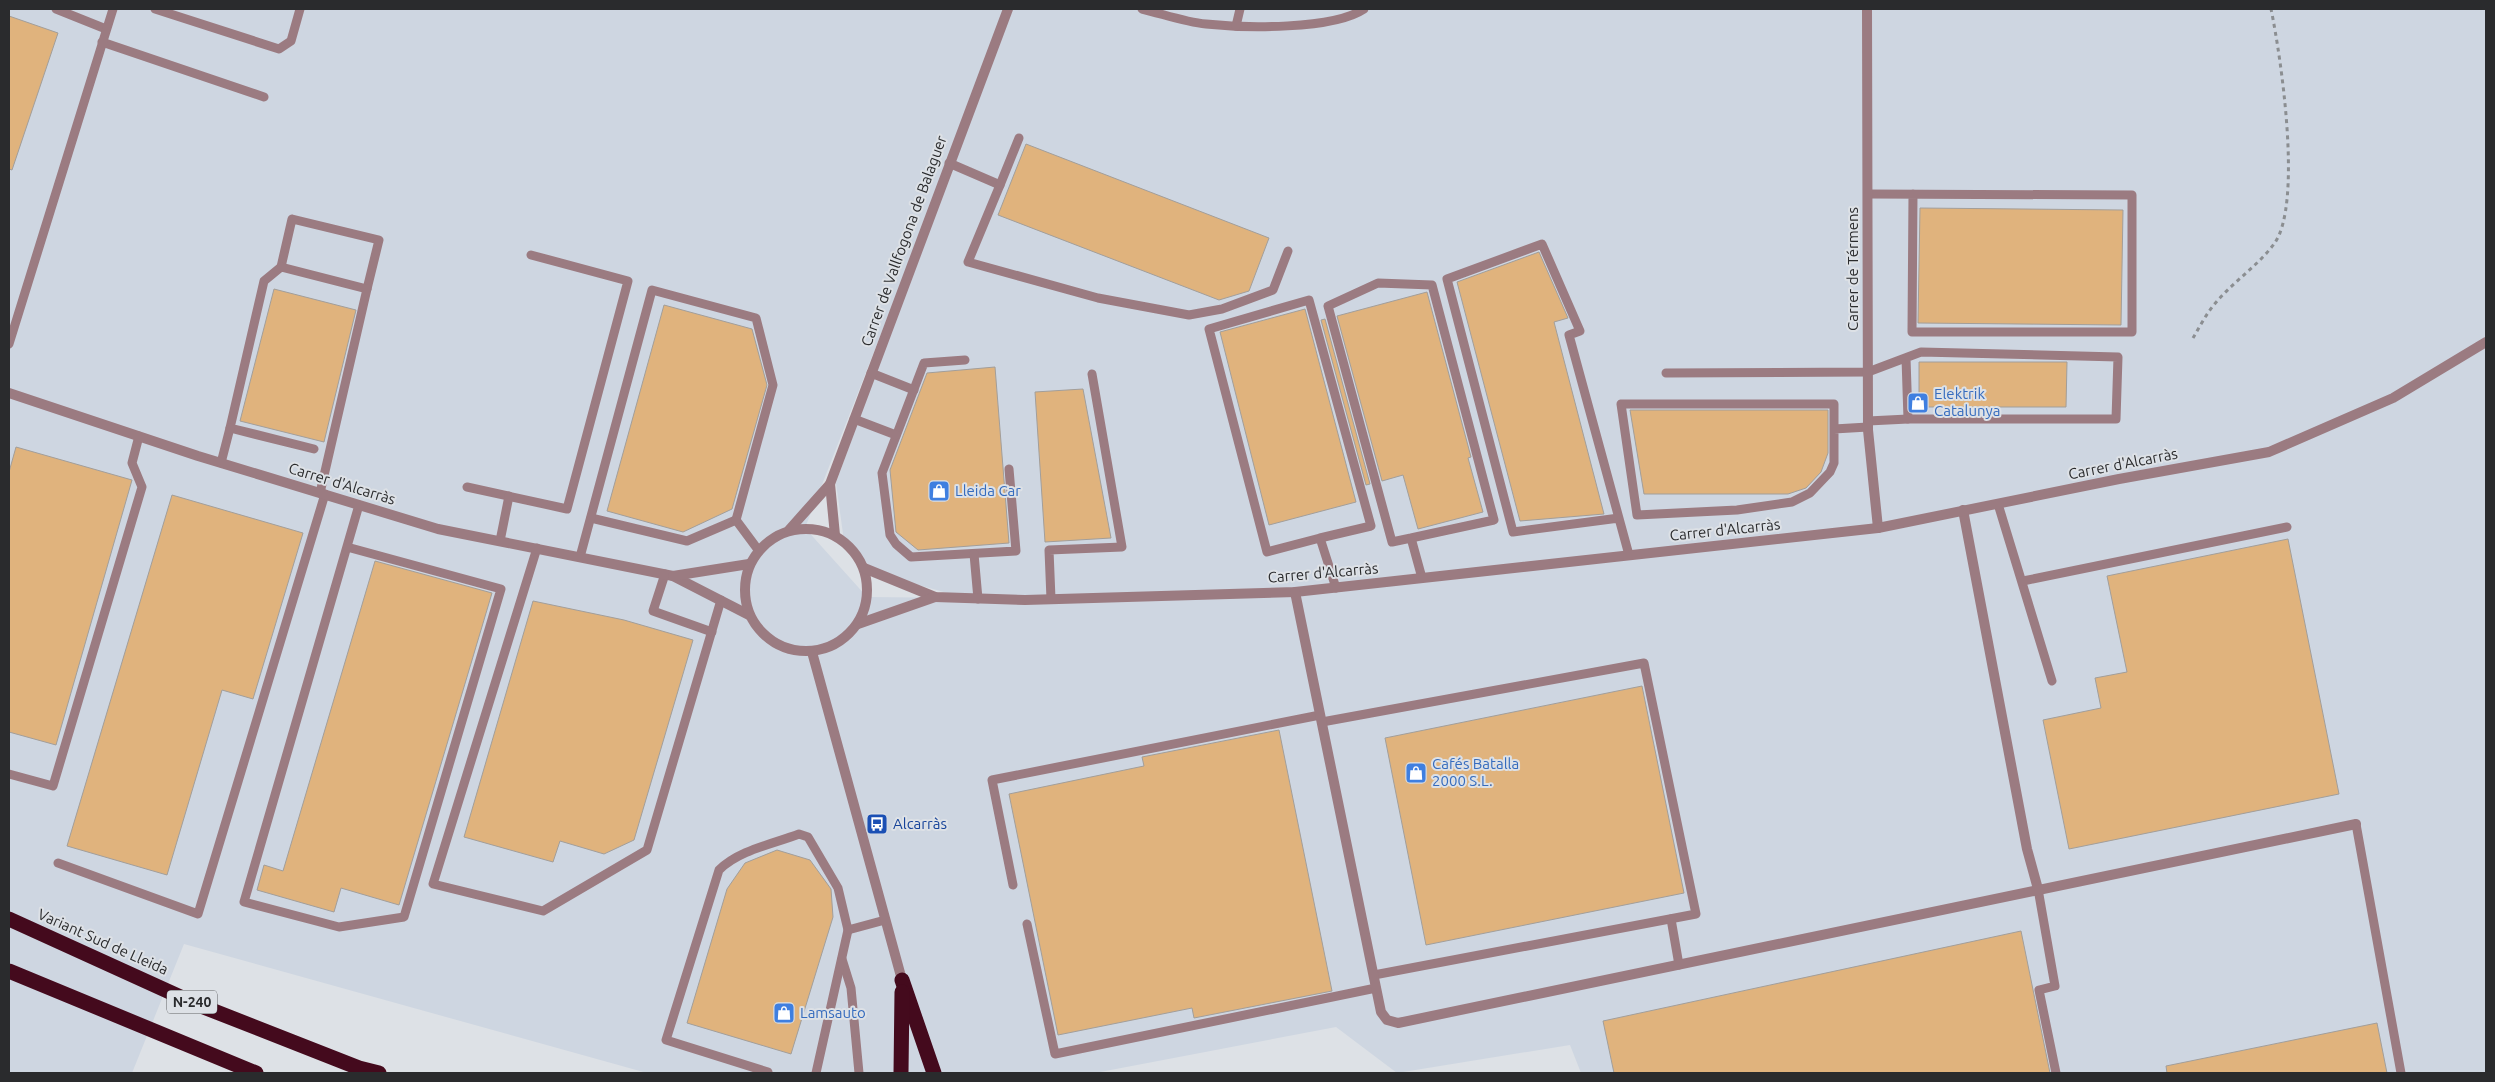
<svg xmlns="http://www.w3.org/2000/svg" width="2495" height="1082" font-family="Ubuntu,sans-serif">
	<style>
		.built { fill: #ced6e1; fill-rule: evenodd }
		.building { fill: #e0b37d; stroke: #a29e9a }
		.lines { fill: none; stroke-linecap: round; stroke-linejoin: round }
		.path { stroke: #8b8e91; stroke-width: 3; stroke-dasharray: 4 4; stroke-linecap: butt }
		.lane { stroke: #9b7b81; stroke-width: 9 }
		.street { stroke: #9b7b81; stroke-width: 10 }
		.highway { stroke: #440a1d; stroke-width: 15 }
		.labels { text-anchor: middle; stroke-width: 4; stroke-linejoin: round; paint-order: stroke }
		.shield { fill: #dde1e6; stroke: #606264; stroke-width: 1 }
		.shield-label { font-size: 14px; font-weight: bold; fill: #2a2b2d }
		.street-label { font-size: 15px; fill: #2a2b2d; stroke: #dde1e6 }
		.shop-label { font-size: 15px; fill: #366cbe; stroke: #dde1e6; text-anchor: start }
		.transit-label { font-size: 15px; fill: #164399; stroke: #dde1e6; text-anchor: start }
	</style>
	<rect width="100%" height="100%" fill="#dde1e6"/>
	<!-- built -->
	<path class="built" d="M9 9H2486V1073H1581L1570 1045 1397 1073 1336 1027 1095 1073H647L184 944 132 1073H9ZM971 104 836 483 844 541 878 574 966 598 867 597 805 528Z"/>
	<!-- building -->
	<g class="building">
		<path d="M9 16 58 33 12 170 9 169Z"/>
		<path d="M1026 144 1269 238 1249 291 1219 300 998 215Z"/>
		<path d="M1920 208 2123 210 2121 325 1918 323Z"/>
		<path d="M1539 252 1568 318 1554 322 1604 514 1520 521 1457 282Z"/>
		<path d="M274 289 356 310 324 442 240 421Z"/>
		<path d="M1427 292 1471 457 1468 458 1483 512 1418 529 1403 475 1382 481 1337 316Z"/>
		<path d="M664 305 752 329 767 385 732 509 683 532 607 511Z"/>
		<path d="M1305 309 1356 502 1269 525 1220 332Z"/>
		<path d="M1325 319 1370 484 1366 485 1321 320Z"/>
		<path d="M1919 362H2067L2066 407H1919Z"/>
		<path d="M995 367 1009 543 918 550 896 532 890 470 927 373Z"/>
		<path d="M1083 389 1111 538 1045 542 1035 392Z"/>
		<path d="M1630 410H1828V453L1821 472 1806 488 1788 494H1644Z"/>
		<path d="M16 447 132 480 56 745 9 732V472Z"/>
		<path d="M172 495 303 533 253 699 222 690 167 875 67 846Z"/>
		<path d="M2288 539 2339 794 2069 849 2043 720 2101 708 2095 678 2127 672 2107 576Z"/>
		<path d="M375 561 492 593 399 905 341 888 334 912 257 890 264 865 283 871Z"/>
		<path d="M533 601 624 620 693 640 634 840 604 854 560 841 553 862 464 837Z"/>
		<path d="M1642 686 1684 893 1426 945 1385 738Z"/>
		<path d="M1279 730 1332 991 1194 1018 1192 1008 1058 1035 1009 794 1144 766 1142 757Z"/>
		<path d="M777 850 810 860 831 889 833 917 791 1054 687 1023 727 889 745 863Z"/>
		<path d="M2021 931 2050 1073H1614L1603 1021Z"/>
		<path d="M2377 1023 2387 1073H2167L2166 1066Z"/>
	</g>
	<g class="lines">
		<!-- path -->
		<path class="path" d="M2193 338C2199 328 2205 316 2213 306 2231 283 2257 267 2274 244 2303 205 2281 57 2271 9"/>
		<!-- lane -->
		<g class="lane">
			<path d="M56 9 106 29"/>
			<path d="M155 9 279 49 291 41 300 9"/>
			<path d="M1142 9C1163 14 1185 22 1206 24 1244 28 1333 30 1364 9"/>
			<path d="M1236 26 1240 9"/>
			<path d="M102 42 264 97"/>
			<path d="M949 163 1000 185 968 262 1098 298 1189 315 1222 309 1273 290 1288 251"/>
			<path d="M1000 185 1019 138"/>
			<path d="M1868 194 2132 195V332H1912L1913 194"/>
			<path d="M281 267 292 219 379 240 367 289"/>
			<path d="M9 344 113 9"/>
			<path d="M965 360 924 363 882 473 890 535 896 544 911 557 1016 551 1009 469"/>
			<path d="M871 373 914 390"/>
			<path d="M1666 373 1868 372 1921 352 2118 357 2116 419H1908L1906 358"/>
			<path d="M854 419 896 435"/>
			<path d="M1868 421 1908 419"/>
			<path d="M1834 429V463L1830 472 1810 493 1792 502 1737 510 1637 515 1621 404H1834V429L1868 427"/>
			<path d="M314 449 230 428 264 281 281 267 367 289 320 493"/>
			<path d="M221 463 230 428"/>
			<path d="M467 487 567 509 628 281 531 255"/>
			<path d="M1998 504 2052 681"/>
			<path d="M591 518 687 541 736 520"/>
			<path d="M1619 518 1513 532 1447 279 1542 244 1580 331 1569 335 1629 555"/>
			<path d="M736 520 759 551"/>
			<path d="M1320 538 1267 552 1209 329 1309 300 1371 526 1320 538 1336 588"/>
			<path d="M1411 538 1392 542 1328 306 1378 283 1432 285 1494 520 1411 538 1422 578"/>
			<path d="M500 541 509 496"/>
			<path d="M347 547 501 589 404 917 339 927 244 902 359 505"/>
			<path d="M537 548 433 884 543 911 647 850 721 600"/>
			<path d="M974 554 978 599"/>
			<path d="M580 557 652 290 756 318 773 385 736 520"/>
			<path d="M665 574 653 611 712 632"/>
			<path d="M2023 581 2287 527"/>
			<path d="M1051 599 1049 550 1122 547 1092 374"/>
			<path d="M1322 722 1644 663 1696 914 1374 975"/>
			<path d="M9 774 53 786 142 487 132 463 139 436"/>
			<path d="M2356 824 2401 1073"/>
			<path d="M58 863 198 914 325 494"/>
			<path d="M1013 885 992 780 1320 715"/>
			<path d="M2038 889 2055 986 2039 990 2056 1073"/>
			<path d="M1671 919 1679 965"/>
			<path d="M1027 924 1055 1054 1376 988"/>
			<path d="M842 959 851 988 859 1073"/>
			<path d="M768 1072 666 1040 719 870C739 850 773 844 799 834L808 837 838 888 848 930 885 920"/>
			<path d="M816 1073 848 930"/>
		</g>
		<!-- street -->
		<g class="street">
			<path d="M1867 9 1868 430 1878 528"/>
			<path d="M9 393 198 456 438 529 673 576 749 615"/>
			<path d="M830 484 835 535"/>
			<path d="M1963 510 2027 849 2038 889"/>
			<circle cx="806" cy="590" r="61"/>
			<path d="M789 530 830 484 1008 9"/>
			<path d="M864 568 935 597 1025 600 1295 592 1878 528 2119 479 2269 452 2393 398 2486 342"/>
			<path d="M673 576 749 564"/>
			<path d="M1295 592 1381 1012 1387 1020 1398 1023 2356 824"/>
			<path d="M858 624 935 597"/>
			<path d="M812 652 902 980"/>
		</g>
		<!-- highway -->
		<g class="highway">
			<path d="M9 919 196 1004 359 1068 379 1073"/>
			<path d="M9 971 256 1073"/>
			<path d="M902 980 934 1073"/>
			<path d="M901 1073 902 992"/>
		</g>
	</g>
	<!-- icons -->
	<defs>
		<g id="shop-square" transform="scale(1.125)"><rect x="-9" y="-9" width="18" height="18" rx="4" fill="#3f7fe0" stroke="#dde1e6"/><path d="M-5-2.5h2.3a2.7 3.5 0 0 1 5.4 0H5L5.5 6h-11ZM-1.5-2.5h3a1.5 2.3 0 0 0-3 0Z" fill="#fff"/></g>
		<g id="bus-square" transform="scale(1.125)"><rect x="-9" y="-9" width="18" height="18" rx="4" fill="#1a4fb4" stroke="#dde1e6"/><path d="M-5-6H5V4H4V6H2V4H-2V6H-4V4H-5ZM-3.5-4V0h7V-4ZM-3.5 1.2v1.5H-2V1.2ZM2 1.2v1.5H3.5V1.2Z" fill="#fff"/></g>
	</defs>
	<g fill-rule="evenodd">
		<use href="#shop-square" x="1918" y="403"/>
		<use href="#shop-square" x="939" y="491"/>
		<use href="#shop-square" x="1416" y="773"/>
		<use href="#bus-square" x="877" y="824"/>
		<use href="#shop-square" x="784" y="1013"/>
	</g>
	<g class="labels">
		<!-- shield labels -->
		<rect class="shield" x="167" y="990.5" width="50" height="23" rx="4"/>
		<g class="shield-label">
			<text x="192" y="1007">N-240</text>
		</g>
		<!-- street labels -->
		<g class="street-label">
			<text transform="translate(904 241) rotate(-70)" y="5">Carrer de Vallfogona de Balaguer</text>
			<text transform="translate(1853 269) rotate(-90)" y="5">Carrer de Térmens</text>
			<text transform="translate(2123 464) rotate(-11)" y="5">Carrer d'Alcarràs</text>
			<text transform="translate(342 484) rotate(17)" y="5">Carrer d'Alcarràs</text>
			<text transform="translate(1725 530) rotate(-6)" y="5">Carrer d'Alcarràs</text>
			<text transform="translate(1323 573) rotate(-5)" y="5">Carrer d'Alcarràs</text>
			<text transform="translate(103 942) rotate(24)" y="5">Variant Sud de Lleida</text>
		</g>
		<!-- shop labels -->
		<g class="shop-label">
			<text x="1934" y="399">Elektrik<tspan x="1934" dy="17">Catalunya</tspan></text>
			<text x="955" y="496">Lleida Car</text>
			<text x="1432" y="769">Cafés Batalla<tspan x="1432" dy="17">2000 S.L.</tspan></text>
			<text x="800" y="1018">Lamsauto</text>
		</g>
		<!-- transit labels -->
		<g class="transit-label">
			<text x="893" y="829">Alcarràs</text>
		</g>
	</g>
	<!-- border -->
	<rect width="2495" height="1082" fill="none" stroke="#2a2b2d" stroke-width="20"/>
</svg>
